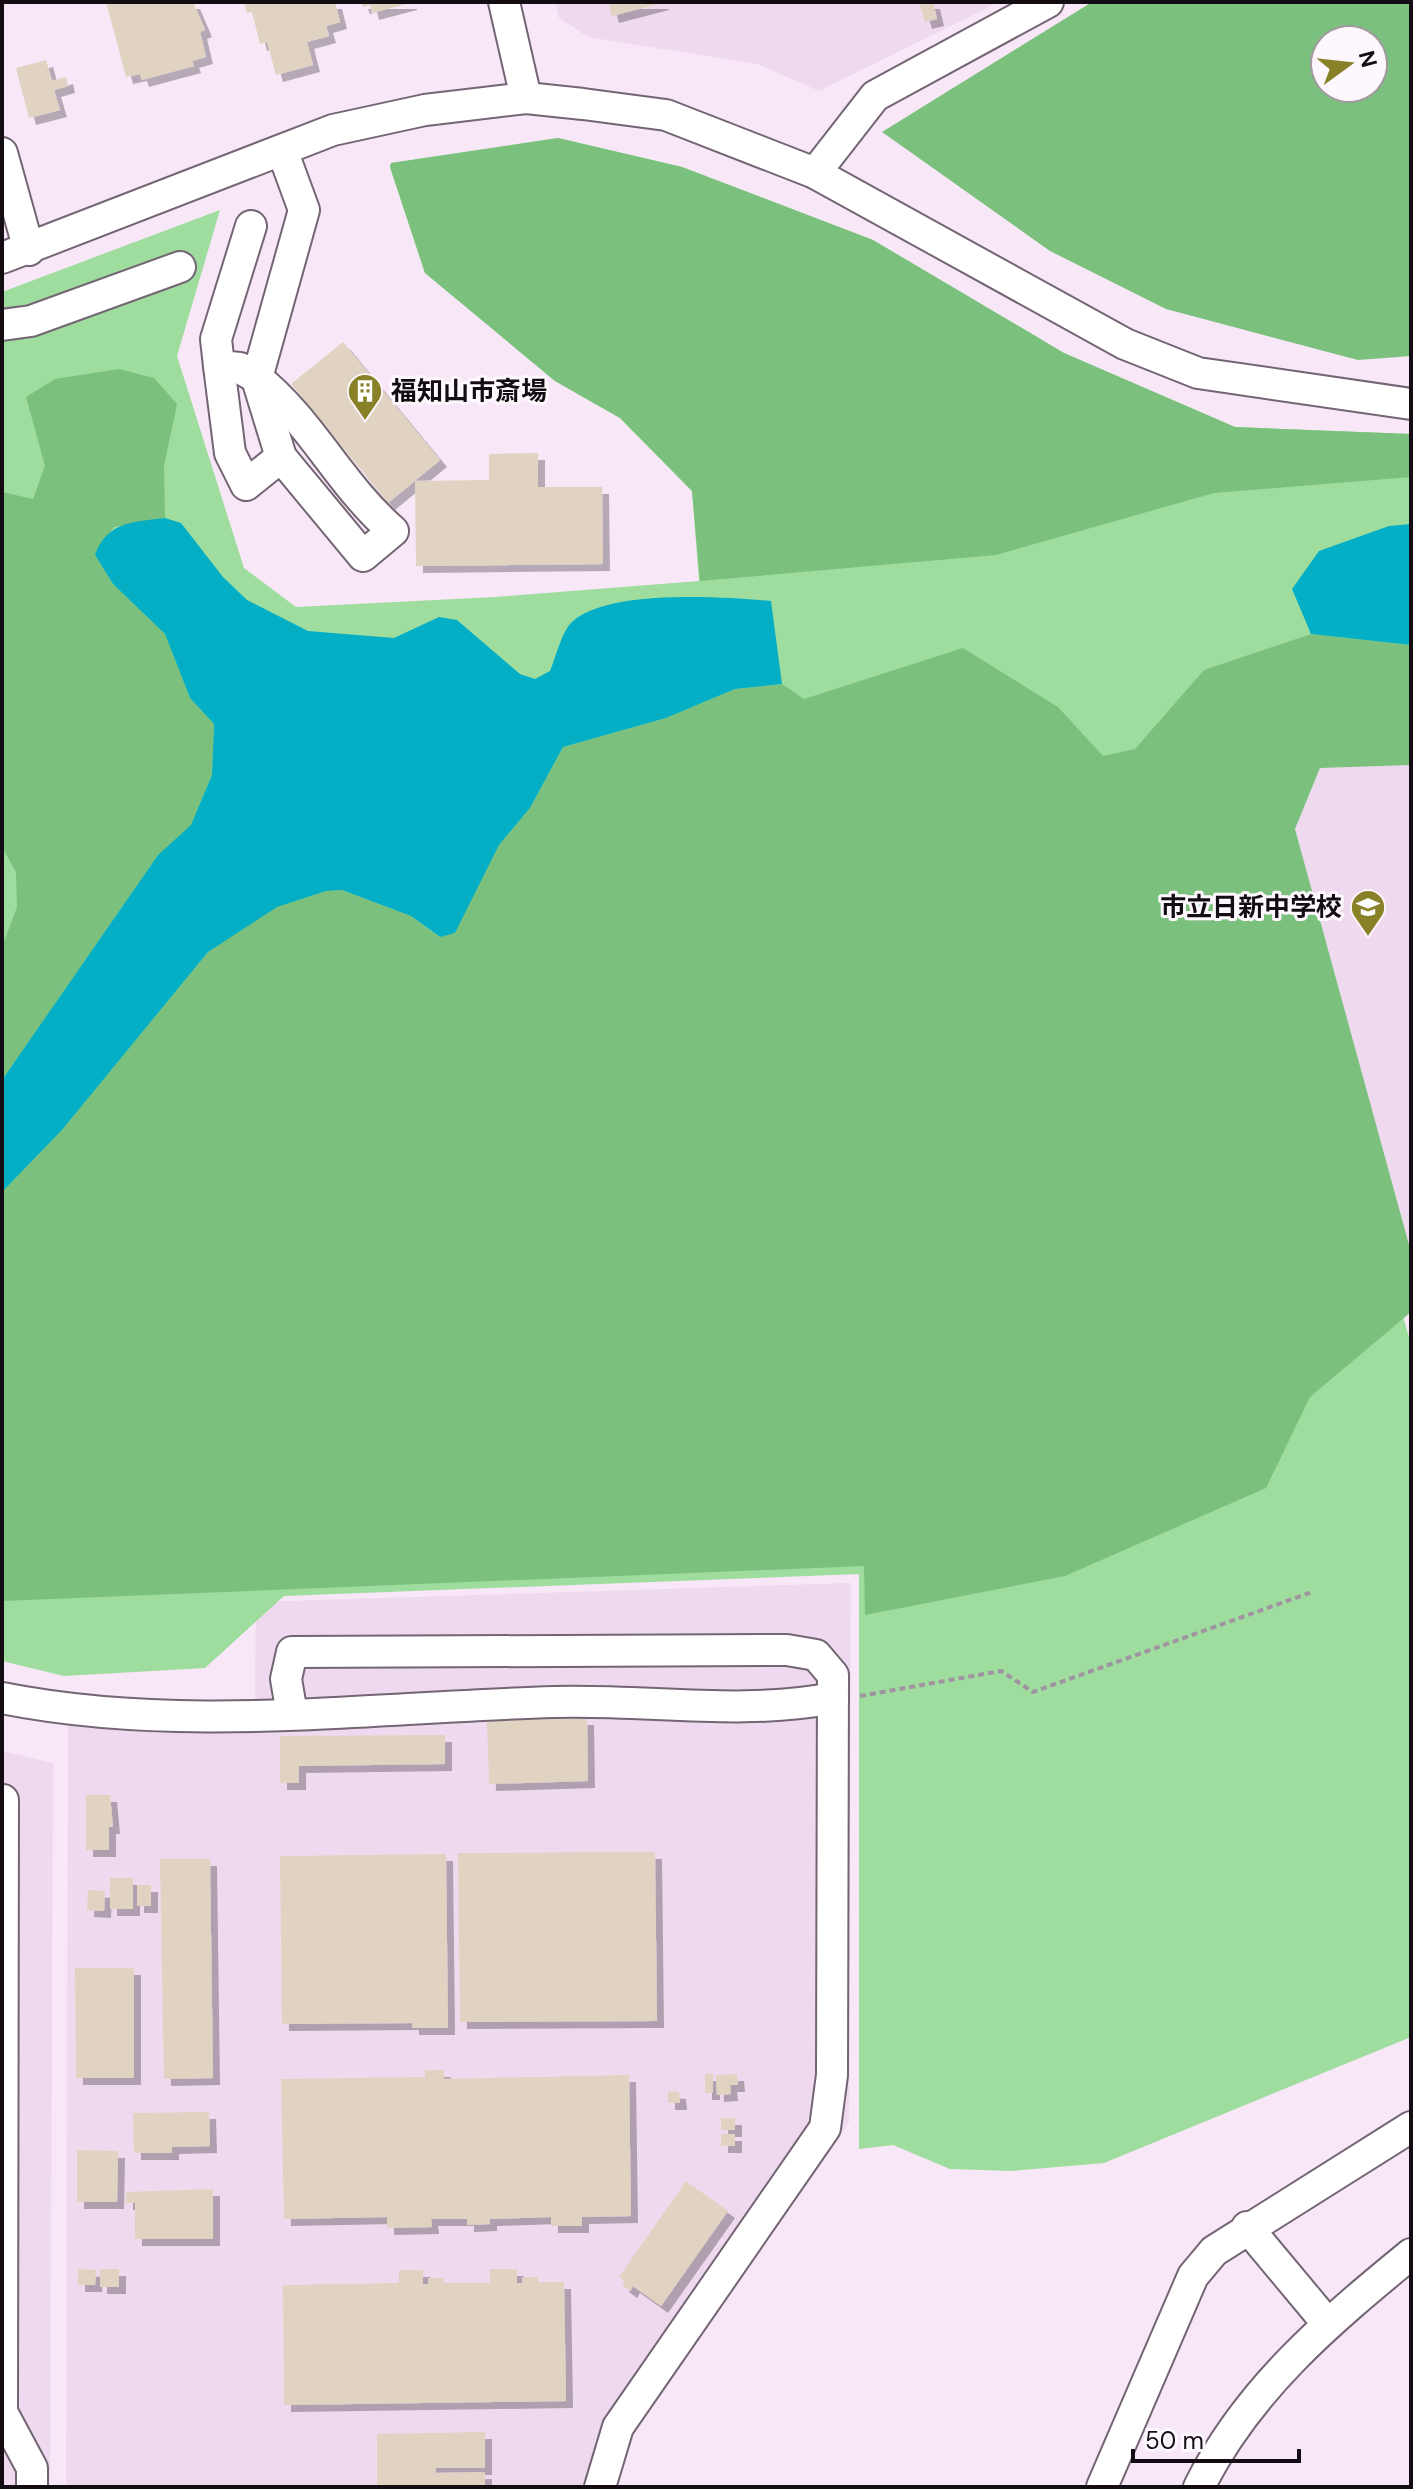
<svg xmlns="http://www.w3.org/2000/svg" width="1413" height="2489" font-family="'DM Sans','Noto Sans JP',sans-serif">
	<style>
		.built { fill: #efd9ef }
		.green { fill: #9fdd9f }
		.forest { fill: #7bc17d; fill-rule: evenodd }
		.water { fill: #04afc6 }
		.building { fill: #e1d3c2; filter: url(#shadow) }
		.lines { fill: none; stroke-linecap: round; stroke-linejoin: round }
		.minor-casing { stroke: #736573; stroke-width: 34 }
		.path { stroke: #a094a0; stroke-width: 4; stroke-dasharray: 6 4; stroke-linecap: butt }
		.minor { stroke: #fff; stroke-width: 30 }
		.labels { text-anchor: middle; stroke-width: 6; stroke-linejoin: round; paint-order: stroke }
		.poi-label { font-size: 26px; font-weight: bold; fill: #130d13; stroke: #fef8fe; text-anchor: start }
	</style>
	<defs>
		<filter id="shadow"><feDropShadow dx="7" dy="7" stdDeviation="0" flood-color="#0004"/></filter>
	</defs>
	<rect width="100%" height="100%" fill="#f7e7f7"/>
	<!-- built -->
	<g class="built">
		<path d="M555 2H999L819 91 757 64 588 37 559 18Z"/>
		<path d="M1411 765V1252L1295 829 1320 768Z"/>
		<path d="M851 1583 849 2122 617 2455V2487H66L68 1711 255 1702 256 1602Z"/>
		<path d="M2 1751 53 1763 50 2487H2Z"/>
	</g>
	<!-- green -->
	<path class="green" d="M558 138 682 167 873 240 1064 353 1235 427 1411 434V735L1332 729 1260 821 1411 1344V2037L1104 2163 1011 2171 950 2169 893 2145 859 2149V1574L284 1596 205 1668 64 1676 2 1661V292L220 210 177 356 244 568 296 607 495 597 699 581 692 491 620 418 555 381 425 273 390 167 391 163Z"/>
	<!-- forest -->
	<g class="forest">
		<path d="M1092 2H1411V356L1358 360 1166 309 1050 251 882 132ZM1325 40H1373V88H1325Z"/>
		<path d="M558 138 682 167 873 240 1064 353 1235 427 1411 434V477L1214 493 996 555 700 581 692 491 620 418 555 381 425 273 390 167 391 163Z"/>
		<path d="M119 369 154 378 177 404 164 466 165 518 114 527 95 555 113 584 165 634 190 698 214 724 212 775 191 826 158 855 2 1080V947L17 907 16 872 2 847V492L33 499 45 466 26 397 55 379Z"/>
		<path d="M1311 634 1411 645V765L1320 768 1295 829 1411 1252V1312L1310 1397 1266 1488 1065 1576 865 1615 864 1566 2 1601V1192L62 1130 208 952 277 906 326 891 342 890 411 916 439 937 455 933 499 845 530 808 563 747 666 718 735 689 782 684 804 699 963 648 1058 707 1103 756 1135 749 1204 670Z"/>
	</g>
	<!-- water -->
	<g class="water">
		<path d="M165 518 181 523 223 577 247 600 308 631 394 638 439 617 457 620 520 674 535 679 550 671C556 657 562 630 573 621 610 589 723 597 771 601L782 684 735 689 666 718 563 747 530 808 499 845 455 933 440 937 411 916 342 890 326 891 277 907 208 952 62 1130 2 1192V1080L158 855 191 825 212 775 214 724 190 698 165 634 113 584 95 555C107 521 134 522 165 518Z"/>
		<path d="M1411 524V645L1311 634 1292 589 1319 551 1389 526Z"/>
	</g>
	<!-- building -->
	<g class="building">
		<path d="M106 2H193L205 30 200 32 206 57 192 61 194 66 142 80 140 74 126 77Z"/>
		<path d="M244 2H335L340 22 326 26 329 36 307 42 313 65 276 75 267 42 260 44 252 12 247 13Z"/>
		<path d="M361 2H410V3L372 13 370 5 363 7Z"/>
		<path d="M608 2H662V3L612 16Z"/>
		<path d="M919 2H933L937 19 925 22Z"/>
		<path d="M46 60 52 81 66 77 68 86 54 90 60 110 29 118 16 68Z"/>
		<path d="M343 342 440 460 388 503 291 384Z"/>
		<path d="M538 453V487H602L603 564 416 566 415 481 489 480V454Z"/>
		<path d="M587 1718 588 1781 489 1784 487 1720Z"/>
		<path d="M445 1735V1764L299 1766V1783H280V1736Z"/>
		<path d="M86 1795H110L113 1827H109V1850H86Z"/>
		<path d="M655 1852 657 2021 460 2022 458 1853Z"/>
		<path d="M446 1854 448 2028H412V2023L282 2024 280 1856Z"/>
		<path d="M160 1859H210L213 2078 164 2079Z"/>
		<rect x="110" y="1878" width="23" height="31"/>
		<rect x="137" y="1885" width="14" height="21"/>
		<path d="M88 1890 105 1891 104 1911 87 1910Z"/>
		<path d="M75 1968H134V2078H76Z"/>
		<path d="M425 2070H444V2079L629 2075 631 2216 582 2217V2226H551V2217L490 2219V2224L467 2225V2219H431L432 2227 387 2228V2217L284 2219 281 2079 425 2077Z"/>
		<rect x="705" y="2074" width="8" height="19"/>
		<path d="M737 2074 738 2085H730L731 2094 717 2095 716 2075Z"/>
		<path d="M668 2091 679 2092 680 2103H668Z"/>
		<path d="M209 2112 210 2146 172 2147V2153H134L133 2113Z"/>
		<rect x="721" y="2118" width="14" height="12"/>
		<rect x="721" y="2134" width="14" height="12"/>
		<path d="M77 2150 118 2151 117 2202H77Z"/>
		<path d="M686 2181 728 2211 661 2306 633 2286 630 2291 622 2285 625 2281 619 2277Z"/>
		<path d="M213 2189V2239H135V2203H126V2192Z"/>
		<path d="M78 2269 96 2270 95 2285H78Z"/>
		<rect x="100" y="2269" width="19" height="18"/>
		<path d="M490 2269H517V2283H522V2277H538V2282H564L566 2401 284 2405 283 2285 399 2283V2270H423V2284H428V2278H444V2283H490Z"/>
		<path d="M485 2432V2468H436V2473L485 2472V2487H377V2434Z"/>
	</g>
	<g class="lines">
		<!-- minor casing -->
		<g class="minor-casing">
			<g id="minor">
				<path d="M504 2 526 98"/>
				<path d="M2 153 29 250"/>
				<path d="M815 173 875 96 1048 2"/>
				<path d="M251 226 216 339 219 366 240 368 257 378 304 210 282 150"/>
				<path d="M2 258 333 130 425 110 526 98 583 104 666 115 815 173 1125 344 1198 373 1411 404"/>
				<path d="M2 325 31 321 180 267"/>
				<path d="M219 366 230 453 246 485 281 457 257 379"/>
				<path d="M257 378C311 421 339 484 393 531L363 556 281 457"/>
				<path d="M2 1698C183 1734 372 1707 554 1702 647 1699 742 1716 833 1698"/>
				<path d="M292 1714 286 1679 292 1652 787 1650 816 1655 833 1675 832 2075 825 2128 618 2427 600 2487"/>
				<path d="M3 1800 2 2412 32 2468V2487"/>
				<path d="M1247 2227 1327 2323"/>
				<path d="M1102 2487 1193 2276 1214 2251 1411 2127"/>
				<path d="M1199 2487C1248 2389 1328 2322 1411 2254"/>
			</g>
		</g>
		<!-- path -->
		<path class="path" d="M860 1696 1001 1671 1033 1692 1312 1592"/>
		<!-- minor -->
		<use href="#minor" class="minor"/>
	</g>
	<!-- icons -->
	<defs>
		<g id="building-pin" transform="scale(1.8)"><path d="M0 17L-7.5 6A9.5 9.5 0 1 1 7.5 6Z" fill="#888128" stroke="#fef8fe"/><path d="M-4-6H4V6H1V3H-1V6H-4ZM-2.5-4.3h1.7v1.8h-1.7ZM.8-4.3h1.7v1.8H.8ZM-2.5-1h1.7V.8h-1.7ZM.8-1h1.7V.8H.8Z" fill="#fff"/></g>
		<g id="school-pin" transform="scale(1.8)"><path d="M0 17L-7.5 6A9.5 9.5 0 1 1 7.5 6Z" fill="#888128" stroke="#fef8fe"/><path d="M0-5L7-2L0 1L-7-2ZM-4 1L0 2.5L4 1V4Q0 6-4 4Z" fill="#fff"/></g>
	</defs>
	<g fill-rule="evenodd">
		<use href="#building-pin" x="365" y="391"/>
		<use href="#school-pin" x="1368" y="907"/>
	</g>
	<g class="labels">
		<!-- poi labels -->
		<g class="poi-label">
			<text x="391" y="400">福知山市斎場</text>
			<text x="1342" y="916" text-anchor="end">市立日新中学校</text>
		</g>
	</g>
	<!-- border -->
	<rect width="1413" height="2489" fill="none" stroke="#130d13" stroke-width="8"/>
	<!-- north arrow -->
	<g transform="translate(1349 64) rotate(75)"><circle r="38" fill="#fef8fe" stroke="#a09aa0" stroke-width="2"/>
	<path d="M0-6L14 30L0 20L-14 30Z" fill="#888128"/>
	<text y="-12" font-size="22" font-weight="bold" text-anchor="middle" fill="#130d13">N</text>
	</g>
	<!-- scale -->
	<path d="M1133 2449v12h166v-12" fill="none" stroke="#130d13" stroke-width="4"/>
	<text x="1145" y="2449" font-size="24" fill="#130d13" stroke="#fef8fe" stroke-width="6" paint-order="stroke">50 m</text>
</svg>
